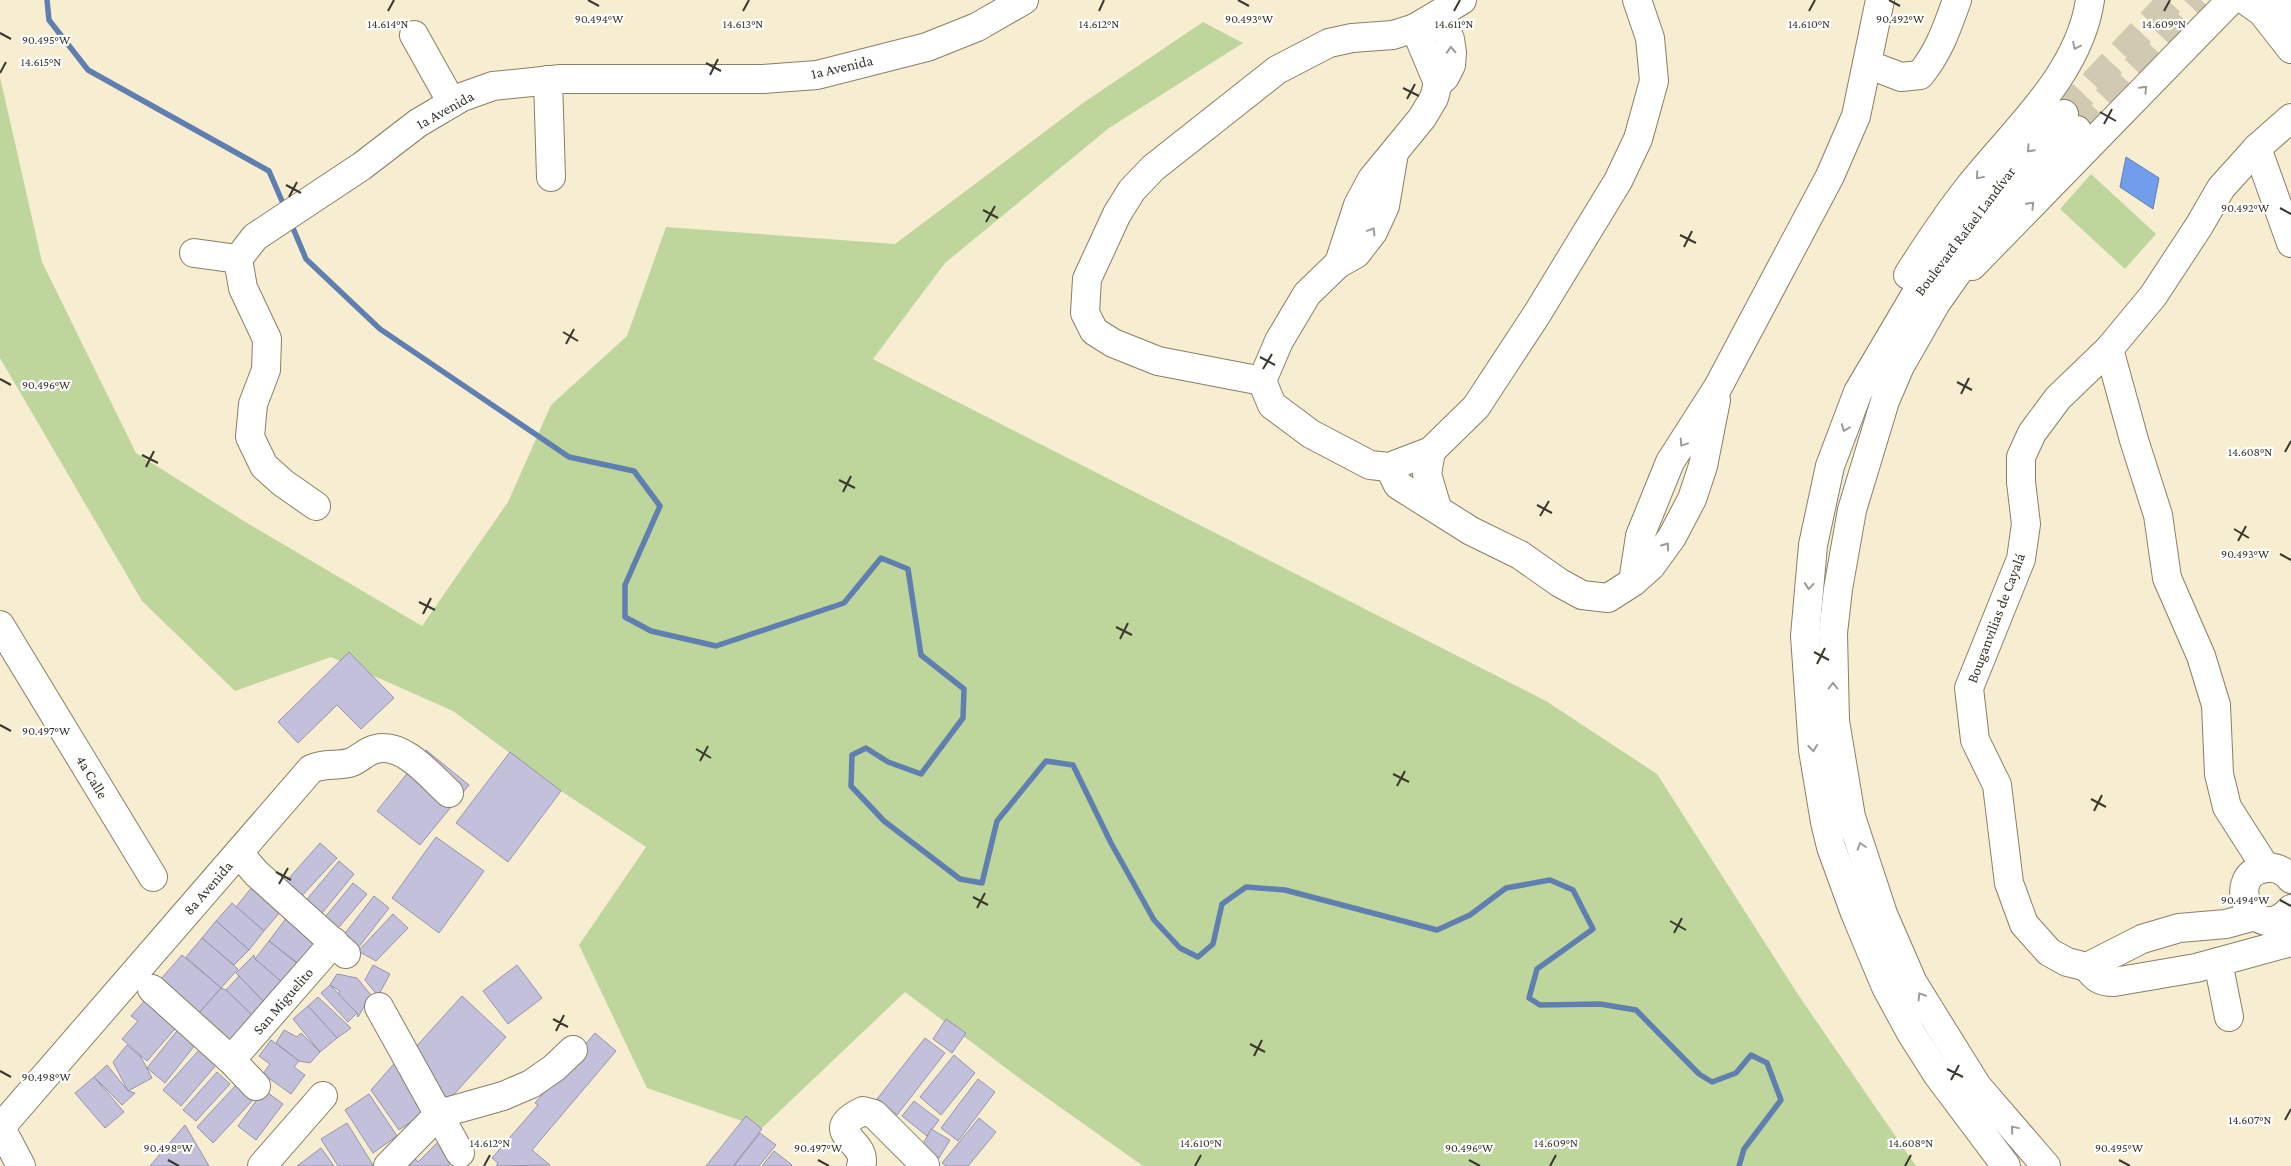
<svg xmlns="http://www.w3.org/2000/svg" width="2291" height="1166" font-family="'Crimson Pro',serif">
	<style>
		.green { fill: #bed69c }
		.water { fill: #719eea; stroke: #607fb1 }
		.lines { fill: none; stroke-linecap: round; stroke-linejoin: round }
		.stream { stroke: #607fb1; stroke-width: 5.5 }
		.building { fill: #c3c0db; stroke: #9793ad }
		.major-tunnel { stroke: #d1c9b1; stroke-width: 28; stroke-dasharray: 28 14; stroke-linecap: butt }
		.minor-casing { stroke: #877f66; stroke-width: 30 }
		.major-casing { stroke: #877f66; stroke-width: 30 }
		.minor { stroke: #fff; stroke-width: 28 }
		.major { stroke: #fff; stroke-width: 28 }
		.oneway { stroke: #9c9b96 }
		.ticks { fill: none; stroke: #3a372c; stroke-width: 2 }
		.labels { text-anchor: middle; stroke-width: 4.5; stroke-linejoin: round; paint-order: stroke }
		.street-label { font-size: 15px; fill: #3a372c; stroke: #fff }
		.ticks-label { font-size: 12px; text-anchor: middle; fill: #3a372c; stroke: #fff; stroke-width: 4.5; stroke-linejoin: round; paint-order: stroke }
	</style>
	<rect width="100%" height="100%" fill="#f7eed2"/>
	<!-- green -->
	<g class="green">
		<path d="M1203 22 1243 43 1109 128 945 263 873 359 1546 701 1657 774 1799 996 1916 1166H1143L1023 1081 905 992 762 1128 647 1088 579 945 646 847 561 791 453 711 331 657 235 691 142 601 0 358V77L42 262 136 453 247 523 422 626 508 502 551 405 627 336 666 227 895 244 1083 103Z"/>
		<path d="M2091 174 2156 234 2125 269 2060 209Z"/>
	</g>
	<!-- water -->
	<path class="water" d="M2126 157 2159 178 2153 209 2120 187Z"/>
	<g class="lines">
		<!-- stream -->
		<g class="stream">
			<path d="M47 0 49 20 88 70 269 171 285 208"/>
			<path d="M290 221 306 259 380 329 569 457 634 471 660 506 625 585V617L651 631 716 646 844 603 881 558 908 569 921 655 964 689 963 718 921 774 888 762 866 748 852 755 851 786 884 821 960 879 982 883 997 821 1046 761 1073 765 1111 843 1154 920 1180 948 1198 957 1213 944 1222 904 1246 887 1285 890 1437 930 1470 915 1506 888 1550 880 1573 890 1593 929 1537 969 1529 998 1540 1005 1600 1004 1636 1010 1699 1074 1712 1082 1736 1073 1751 1055 1767 1063 1781 1100 1744 1149 1739 1166"/>
		</g>
	</g>
	<!-- building -->
	<g class="building">
		<path d="M349 652 394 698 361 729 337 705 298 743 278 722Z"/>
		<path d="M426 750 469 785 420 845 377 811Z"/>
		<path d="M510 752 561 791 508 862 456 823Z"/>
		<path d="M436 837 484 871 439 933 392 898Z"/>
		<path d="M320 843 337 858 298 900 282 886Z"/>
		<path d="M339 861 354 874 319 917 303 904Z"/>
		<path d="M353 883 367 894 334 933 321 922Z"/>
		<path d="M252 887 281 911 264 931 236 907Z"/>
		<path d="M374 896 389 908 358 948 343 936Z"/>
		<path d="M232 903 264 931 249 950 216 921Z"/>
		<path d="M393 914 408 928 376 961 358 951Z"/>
		<path d="M287 917 322 945 304 968 269 941Z"/>
		<path d="M216 921 249 950 234 965 202 938Z"/>
		<path d="M202 938 238 969 221 988 186 957Z"/>
		<path d="M269 941 299 965 283 983 255 959Z"/>
		<path d="M182 955 221 988 199 1013 160 980Z"/>
		<path d="M254 955 255 959 283 983 265 1003 236 973Z"/>
		<path d="M373 965 390 974 378 996 365 980Z"/>
		<path d="M517 965 542 998 508 1024 483 991Z"/>
		<path d="M337 974 357 978 371 995 358 1017 357 1013 337 996 340 991 330 985Z"/>
		<path d="M239 976 265 1003 255 1018 226 990Z"/>
		<path d="M330 985 357 1013 348 1022 321 993Z"/>
		<path d="M221 988 226 990 255 1018 232 1042 199 1013Z"/>
		<path d="M462 996 506 1037 446 1103 414 1049Z"/>
		<path d="M318 997 351 1028 337 1038 308 1006Z"/>
		<path d="M146 999 180 1023 147 1061 122 1039 138 1021 131 1016Z"/>
		<path d="M308 1006 337 1038 320 1052 293 1019Z"/>
		<path d="M946 1019 966 1033 952 1053 933 1039Z"/>
		<path d="M181 1026 199 1040 165 1083 147 1068Z"/>
		<path d="M284 1030 297 1037 301 1033 320 1052 310 1063 299 1061 276 1043Z"/>
		<path d="M595 1033 616 1051 532 1150 550 1165 496 1166 498 1163 492 1158 538 1105 535 1103Z"/>
		<path d="M925 1038 945 1053 897 1115 877 1099Z"/>
		<path d="M271 1040 299 1061 294 1067 305 1075 291 1094 263 1074 270 1064 259 1056Z"/>
		<path d="M127 1045 141 1057 152 1078 128 1091 113 1062Z"/>
		<path d="M200 1049 217 1064 181 1106 163 1090Z"/>
		<path d="M954 1055 975 1073 941 1115 920 1097Z"/>
		<path d="M399 1058 433 1107 399 1130 371 1090Z"/>
		<path d="M107 1065 128 1091 135 1093 122 1105 94 1077Z"/>
		<path d="M217 1072 230 1084 196 1121 183 1110Z"/>
		<path d="M94 1077 124 1112 105 1128 75 1093Z"/>
		<path d="M978 1079 995 1092 958 1141 941 1128Z"/>
		<path d="M237 1084 253 1100 213 1143 197 1127Z"/>
		<path d="M264 1090 283 1104 256 1140 238 1126Z"/>
		<path d="M369 1094 397 1136 373 1153 345 1110Z"/>
		<path d="M914 1101 939 1120 927 1136 902 1116Z"/>
		<path d="M746 1116 762 1129 733 1166H706Z"/>
		<path d="M979 1118 996 1132 968 1166H946L942 1163Z"/>
		<path d="M347 1123 373 1165 372 1166H338L321 1139Z"/>
		<path d="M185 1125 209 1166H150Z"/>
		<path d="M931 1129 950 1140 939 1158 921 1148Z"/>
		<path d="M760 1133 776 1145 759 1166H734Z"/>
		<path d="M439 1141 456 1159 448 1166H397L410 1153 418 1162Z"/>
		<path d="M321 1148 334 1166H297Z"/>
		<path d="M774 1151 792 1165 791 1166H762Z"/>
	</g>
	<g class="lines">
		<!-- major-tunnel -->
		<g class="major-tunnel">
			<path d="M2064 114 2172 0"/>
			<path d="M2077 130 2201 0"/>
		</g>
		<!-- minor casing -->
		<g class="minor-casing">
			<g id="minor">
				<path d="M2245 0 2262 12 2291 49"/>
				<path d="M2275 0 2291 16"/>
				<path d="M1415 28 1438 83"/>
				<path d="M414 35 452 103"/>
				<path d="M1867 64 1901 77 1920 75C1939 52 1947 28 1957 0"/>
				<path d="M548 80 551 177"/>
				<path d="M2257 148 2291 243"/>
				<path d="M1394 153 1385 206 1373 232 1356 254 1338 264 1307 294 1279 341 1262 381 1272 405 1311 434 1370 465 1389 467 1431 451 1476 407 1537 314 1618 181 1638 139 1654 81 1650 38 1637 0"/>
				<path d="M194 253 238 259"/>
				<path d="M1339 263 1358 205 1372 179 1422 118 1434 98 1438 83 1445 77 1451 65 1452 53 1450 39 1438 15"/>
				<path d="M1972 266 2231 0"/>
				<path d="M2109 349 2134 440 2158 515 2167 578 2201 656 2216 705 2219 774 2227 807 2266 868"/>
				<path d="M1262 381 1158 361 1113 343 1094 331 1085 313 1087 279 1117 214 1132 190 1153 168 1277 70 1329 43 1352 38 1393 35 1415 28 1462 0"/>
				<path d="M1431 451 1427 474 1437 508"/>
				<path d="M1389 467 1398 485 1471 531 1520 555 1560 583 1582 595 1608 598 1633 582 1651 566 1672 537 1692 499 1703 466 1716 400"/>
				<path d="M316 506 283 483 264 466 250 437 253 404 266 370 267 339 243 288 238 259 255 237 362 166 418 123 462 97 493 86 561 79H763L817 75 927 47 977 27 1024 0"/>
				<path d="M1633 582 1640 536 1670 462 1718 387 1830 176 1856 116 1880 0"/>
				<path d="M0 625 153 877"/>
				<path d="M239 853 256 873 346 954"/>
				<path d="M2291 879C2285 872 2277 867 2268 868 2220 871 2254 951 2291 909"/>
				<path d="M2255 916 2226 924 2179 928 2142 939 2087 967 2067 962 2049 952 2024 924 2009 883 1997 785 1975 740 1969 688 2021 559 2026 524 2021 482V457L2032 433 2058 398 2109 349 2153 296 2199 226 2221 188 2257 148 2291 118"/>
				<path d="M2218 962 2229 1017"/>
				<path d="M2087 967C2095 978 2100 982 2114 982L2196 968 2291 942"/>
				<path d="M152 989 231 1060 256 1086"/>
				<path d="M379 1007 460 1153"/>
				<path d="M231 1060 334 942"/>
				<path d="M0 1126 21 1166"/>
				<path d="M1 1127 311 769C325 762 339 767 352 762 361 758 366 751 376 749 404 742 431 777 449 793"/>
				<path d="M262 1166 323 1096"/>
				<path d="M388 1166 439 1114 503 1096 531 1084 554 1068 573 1050"/>
				<path d="M861 1166C870 1140 817 1133 863 1111L874 1114 925 1165"/>
			</g>
		</g>
		<!-- major casing -->
		<g class="major-casing">
			<g id="major">
				<path d="M1908 275C1927 245 1947 215 1969 187 2014 130 2079 75 2090 0"/>
				<path d="M2006 1166 1937 1074 1911 1033 1886 987 1855 913 1831 847 1825 822 1813 750 1805 636 1813 545 1830 466 1858 392 1923 282 2009 170 2064 114"/>
				<path d="M2046 1166 1977 1086 1913 983 1883 914 1851 817 1835 721 1833 633 1838 589 1852 510 1885 401 1900 366 1936 303 1992 224 2026 183 2077 130"/>
			</g>
		</g>
		<!-- minor -->
		<use href="#minor" class="minor"/>
		<!-- major -->
		<use href="#major" class="major"/>
	</g>
	<!-- one-way arrows -->
	<defs><path id="oneway-chevron" d="M-2-3.5L2.5 0L-2 3.5" fill="none" stroke-width="1.6" stroke-linecap="round" stroke-linejoin="round" transform="scale(1.25)"/></defs>
	<g class="oneway">
		<use href="#oneway-chevron" transform="translate(2076 46) rotate(116)"/>
		<use href="#oneway-chevron" transform="translate(1451 50) rotate(-93)"/>
		<use href="#oneway-chevron" transform="translate(2144 89) rotate(-46)"/>
		<use href="#oneway-chevron" transform="translate(2030 149) rotate(134)"/>
		<use href="#oneway-chevron" transform="translate(1979 176) rotate(130)"/>
		<use href="#oneway-chevron" transform="translate(2031 205) rotate(-46)"/>
		<use href="#oneway-chevron" transform="translate(1372 231) rotate(-59)"/>
		<use href="#oneway-chevron" transform="translate(1845 428) rotate(111)"/>
		<use href="#oneway-chevron" transform="translate(1683 443) rotate(124)"/>
		<use href="#oneway-chevron" transform="translate(1666 546) rotate(-54)"/>
		<use href="#oneway-chevron" transform="translate(1809 586) rotate(95)"/>
		<use href="#oneway-chevron" transform="translate(1833 686) rotate(-90)"/>
		<use href="#oneway-chevron" transform="translate(1813 748) rotate(84)"/>
		<use href="#oneway-chevron" transform="translate(1861 846) rotate(-108)"/>
		<use href="#oneway-chevron" transform="translate(1921 996) rotate(-122)"/>
		<use href="#oneway-chevron" transform="translate(2014 1129) rotate(-130)"/>
	</g>
	<!-- ticks -->
	<path class="ticks" d="M588 0 599 6M1238 0 1249 6M1889 0 1900 6M388 11 394 0M743 11 749 0M1099 11 1104 0M1454 11 1460 0M1809 11 1815 0M2164 11 2170 0M0 33 11 39M706 63 721 71M0 73 6 62M710 75 718 59M1403 88 1419 96M1407 99 1415 84M2100 112 2116 121M2104 124 2112 109M286 185 301 193M289 197 297 182M2280 208 2291 214M983 210 998 218M986 222 995 206M1680 235 1696 243M1684 247 1692 231M563 332 578 341M566 344 574 329M1260 357 1275 365M1263 369 1272 354M0 379 11 385M1957 382 1972 390M1961 394 1969 378M2285 452 2291 441M142 455 158 463M146 467 154 451M839 480 855 488M843 492 851 476M1537 505 1552 513M1540 516 1549 501M2234 529 2249 538M2238 541 2246 526M2280 554 2291 560M419 602 435 610M423 614 431 598M1116 627 1132 635M1120 639 1128 623M1814 652 1829 660M1817 664 1825 648M0 725 11 731M696 749 711 758M700 761 708 746M1393 774 1409 782M1397 786 1405 771M2091 799 2106 807M2094 811 2102 795M276 872 291 880M279 884 288 868M973 897 988 905M2280 900 2291 906M977 908 985 893M1670 921 1686 930M1674 933 1682 918M553 1019 568 1027M556 1031 564 1015M1250 1044 1265 1052M1254 1056 1262 1040M1947 1069 1963 1077M0 1071 11 1077M1951 1080 1959 1065M2285 1120 2291 1109M168 1160 179 1166M818 1160 829 1166M1469 1160 1480 1166M2119 1160 2130 1166M484 1166 490 1155M1195 1166 1201 1155M1550 1166 1556 1155M1905 1166 1911 1155"/>
	<g class="labels">
		<!-- street labels -->
		<g class="street-label">
			<text transform="translate(842 67) rotate(-13)" y="5">1a Avenida</text>
			<text transform="translate(445 110) rotate(-29)" y="5">1a Avenida</text>
			<text transform="translate(1965 231) rotate(-53)" y="5">Boulevard Rafael Landívar</text>
			<text transform="translate(1996 618) rotate(-69)" y="5">Bouganvilias de Cayalá</text>
			<text transform="translate(92 777) rotate(59)" y="5">4a Calle</text>
			<text transform="translate(208 888) rotate(-49)" y="5">8a Avenida</text>
			<text transform="translate(283 1001) rotate(-49)" y="5">San Miguelito</text>
		</g>
	</g>
	<g class="ticks-label">
		<text x="599" y="23">90.494°W</text>
		<text x="1249" y="23">90.493°W</text>
		<text x="1900" y="23">90.492°W</text>
		<text x="388" y="28">14.614°N</text>
		<text x="743" y="28">14.613°N</text>
		<text x="1099" y="28">14.612°N</text>
		<text x="1454" y="28">14.611°N</text>
		<text x="1809" y="28">14.610°N</text>
		<text x="2164" y="28">14.609°N</text>
		<text x="46" y="44">90.495°W</text>
		<text x="41" y="66">14.615°N</text>
		<text x="2245" y="212">90.492°W</text>
		<text x="46" y="389">90.496°W</text>
		<text x="2250" y="456">14.608°N</text>
		<text x="2245" y="558">90.493°W</text>
		<text x="46" y="735">90.497°W</text>
		<text x="2245" y="904">90.494°W</text>
		<text x="46" y="1081">90.498°W</text>
		<text x="2250" y="1124">14.607°N</text>
		<text x="490" y="1147">14.612°N</text>
		<text x="1201" y="1147">14.610°N</text>
		<text x="1556" y="1147">14.609°N</text>
		<text x="1911" y="1147">14.608°N</text>
		<text x="168" y="1152">90.498°W</text>
		<text x="818" y="1152">90.497°W</text>
		<text x="1469" y="1152">90.496°W</text>
		<text x="2119" y="1152">90.495°W</text>
	</g>
</svg>
